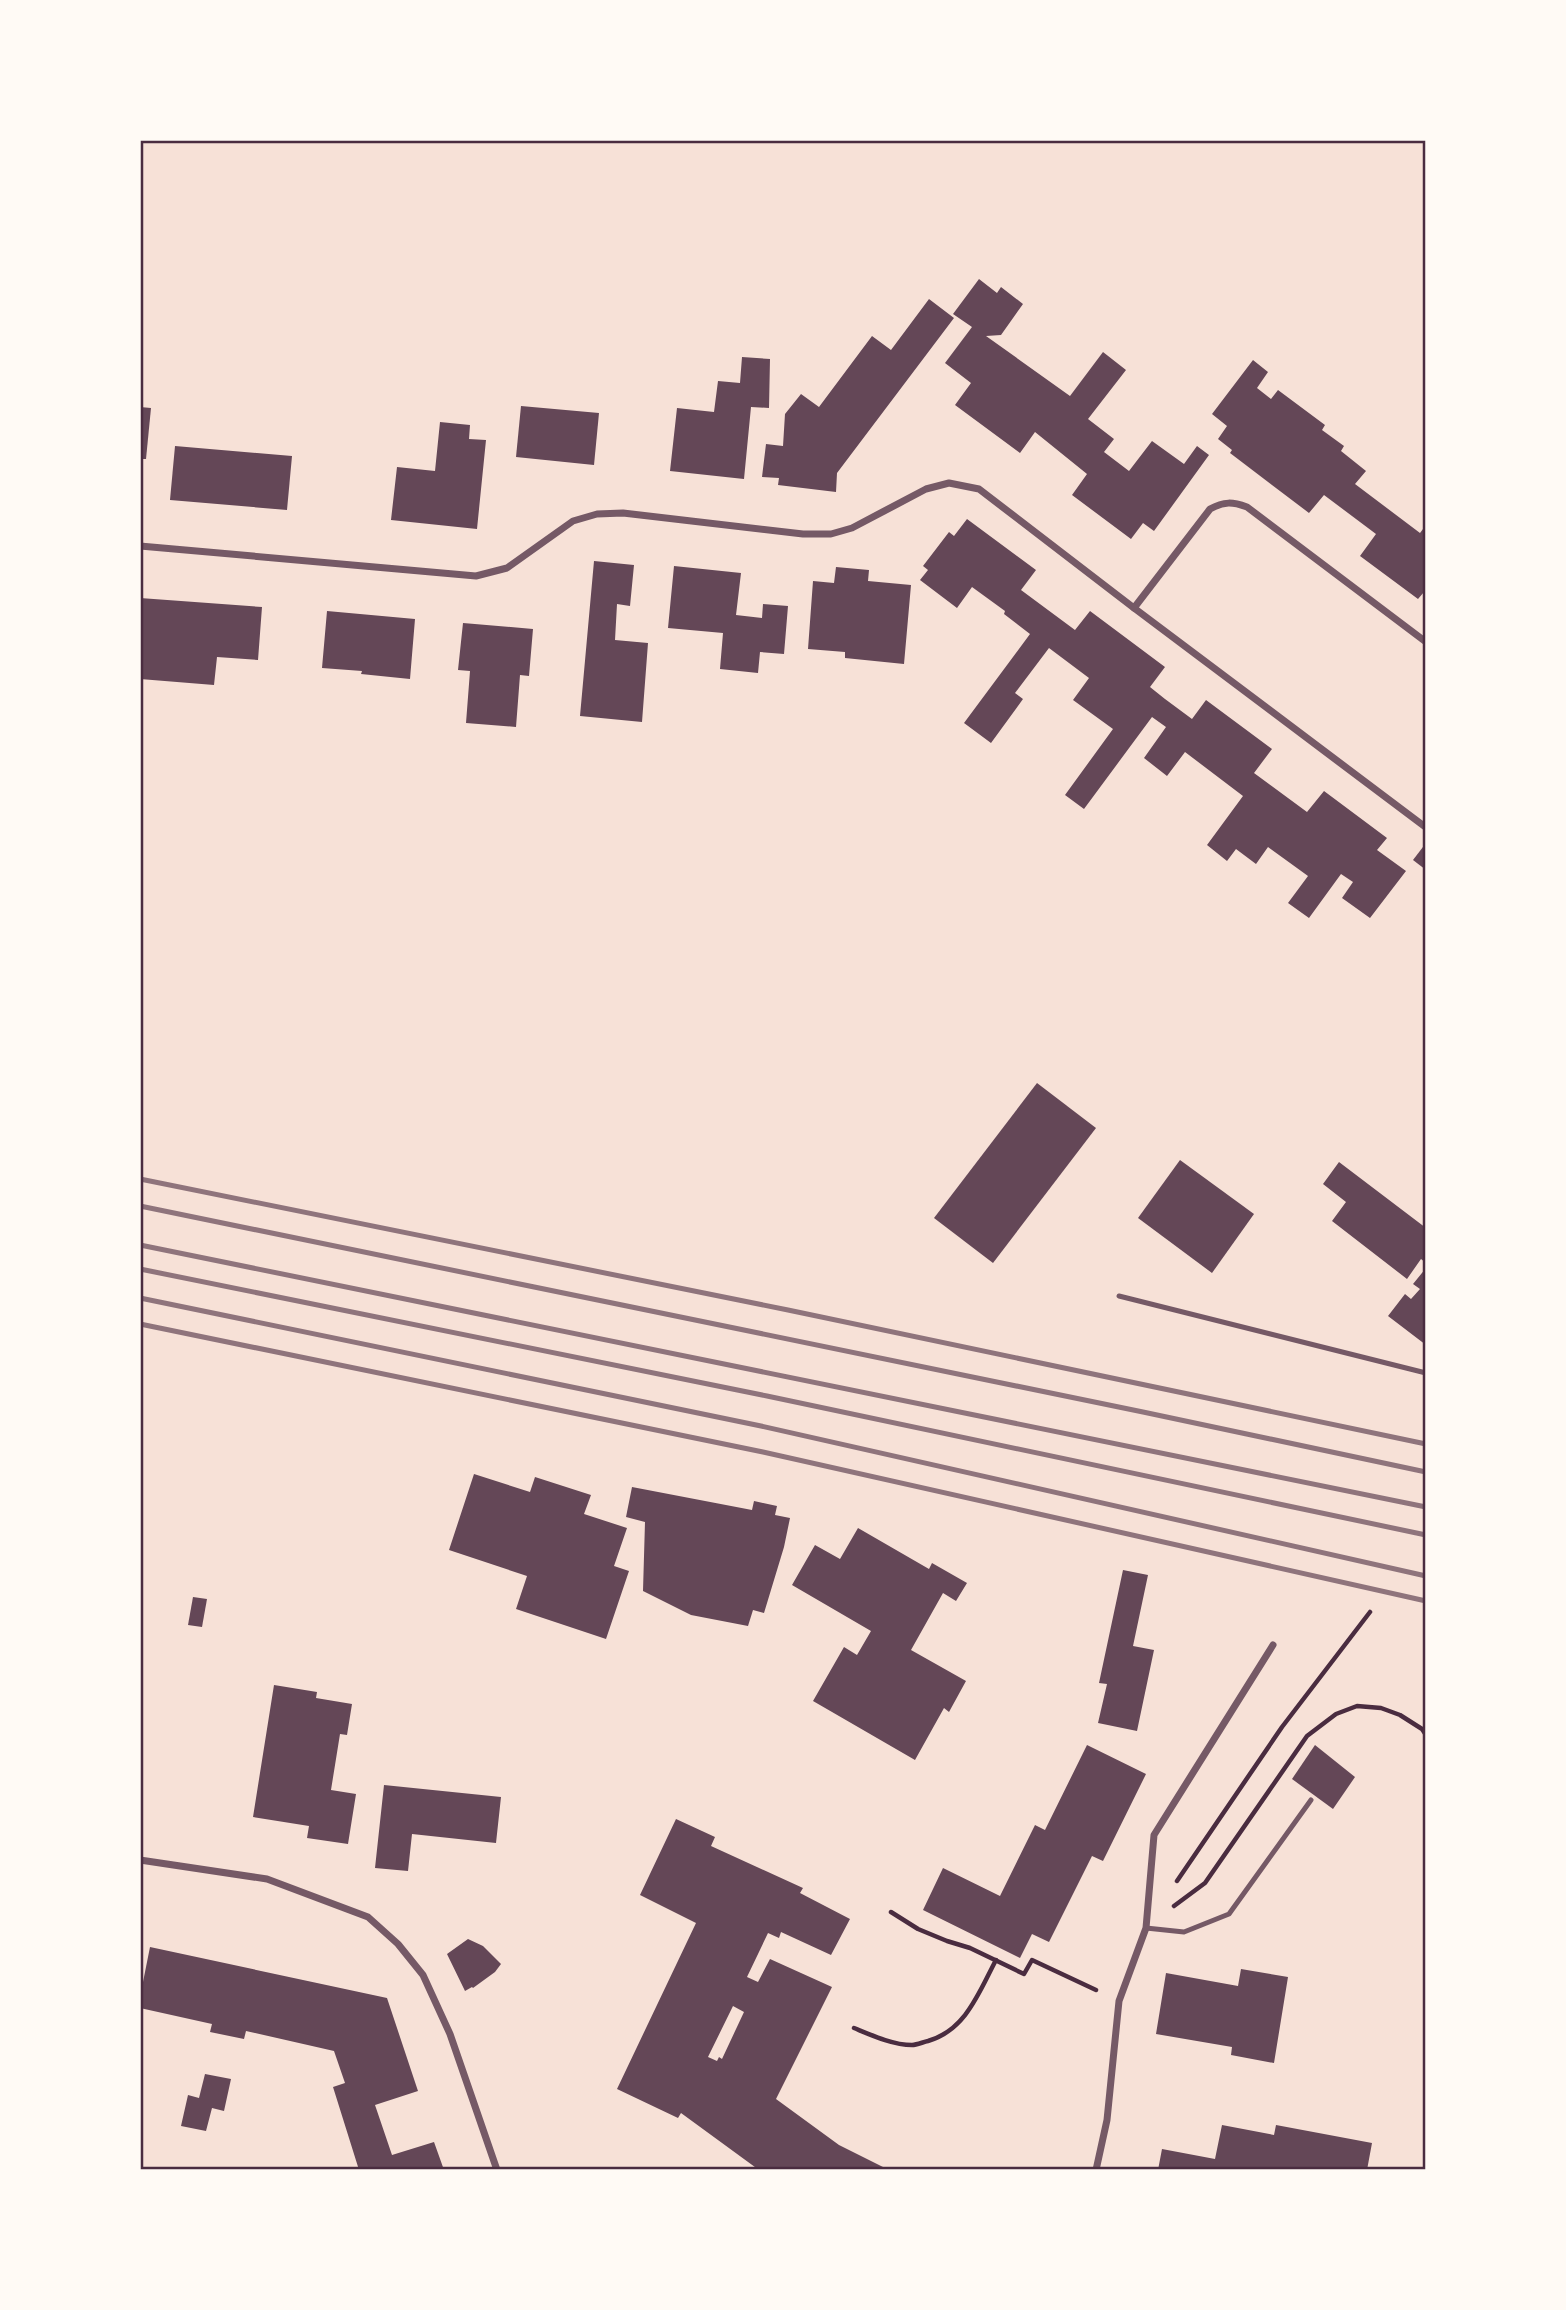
<svg xmlns="http://www.w3.org/2000/svg" width="1566" height="2310" font-family="'IBM Plex Sans',sans-serif">
	<style>
		.building { fill: #644757; fill-rule: evenodd }
		.lines { fill: none; stroke-linecap: round; stroke-linejoin: round }
		.path { stroke: #4a2c40; stroke-width: 4.5 }
		.service { stroke: #755966; stroke-width: 5 }
		.minor { stroke: #755966; stroke-width: 7 }
		.rail { stroke: #8f747c; stroke-width: 5 }
		.neatline { fill: none; stroke: #4a2c40; stroke-width: 2.5 }
	</style>
	<rect width="100%" height="100%" fill="#f7e1d7"/>
	<!-- building -->
	<g class="building">
		<path d="M979 279 997 293 1001 287 1023 304 1001 335 986 336 1070 396 1103 352 1126 370 1088 419 1114 439 1104 452 1129 471 1152 441 1184 464 1197 446 1209 455 1154 531 1143 523 1131 539 1072 495 1087 474 1035 432 1020 453 955 405 971 383 945 363 972 327 953 314Z"/>
		<path d="M929 299 954 318 837 473 836 492 778 485 779 478 762 477 766 444 783 446 785 414 801 394 819 407 872 336 891 350Z"/>
		<path d="M742 357 770 359 769 408 751 407 744 479 670 471 677 408 714 412 718 381 740 383Z"/>
		<path d="M1253 360 1268 372 1257 388 1271 399 1278 390 1325 425 1322 430 1344 446 1341 451 1366 471 1355 484 1420 533 1426 525V593L1424 592 1418 599 1360 556 1376 534 1324 495 1309 513 1230 453 1232 450 1218 439 1227 426 1212 414Z"/>
		<path d="M521 406 599 413 594 465 516 457Z"/>
		<path d="M140 407 151 408 146 459H140Z"/>
		<path d="M440 422 470 425 469 439 486 440 477 529 391 520 397 467 435 471Z"/>
		<path d="M175 446 292 456 287 510 170 500Z"/>
		<path d="M967 519 1036 570 1021 590 1075 630 1090 611 1165 667 1150 687 1165 699 1192 719 1206 700 1272 749 1254 773 1307 812 1324 791 1387 838 1377 850 1406 871 1370 918 1342 898 1353 882 1341 874 1309 918 1288 903 1308 876 1268 847 1256 864 1236 849 1227 861 1207 845 1243 796 1185 752 1167 776 1144 758 1166 727 1152 717 1084 809 1065 795 1113 729 1073 700 1089 678 1049 648 1015 693 1023 699 991 743 964 723 1030 634 1004 614 1005 611 972 587 957 608 920 580 928 570 923 566 949 532 954 536Z"/>
		<path d="M594 561 634 565 630 606 617 604 615 640 648 643 642 722 580 716Z"/>
		<path d="M674 566 741 573 736 615 762 618 763 604 788 606 784 654 760 652 758 673 720 669 723 633 668 628Z"/>
		<path d="M836 567 869 570 868 581 911 585 904 664 845 658V652L808 649 813 581 834 583Z"/>
		<path d="M140 598 262 607 258 660 217 657 214 685 140 679Z"/>
		<path d="M327 611 415 619 410 679 361 674 362 671 322 668Z"/>
		<path d="M463 623 533 629 529 676 520 675 516 727 466 723 470 671 458 670Z"/>
		<path d="M1426 843V870L1413 860Z"/>
		<path d="M1037 1083 1096 1128 993 1263 934 1218Z"/>
		<path d="M1180 1160 1254 1214 1212 1273 1138 1218Z"/>
		<path d="M1339 1162 1426 1228V1263L1421 1259 1407 1279 1332 1221 1346 1202 1323 1184Z"/>
		<path d="M1426 1268V1345L1388 1316 1405 1294 1411 1299 1420 1289 1413 1284Z"/>
		<path d="M474 1474 530 1492 535 1477 591 1495 584 1514 627 1528 614 1566 629 1571 606 1639 516 1609 527 1576 449 1550Z"/>
		<path d="M632 1487 752 1510 754 1501 777 1506 775 1515 790 1518 784 1547 764 1613 753 1610 748 1626 691 1615 643 1591 645 1522 626 1517Z"/>
		<path d="M858 1528 929 1569 932 1563 967 1583 956 1601 943 1593 911 1650 966 1681 949 1712 944 1708 915 1760 813 1701 844 1647 857 1655 871 1631 792 1585 815 1545 840 1559Z"/>
		<path d="M1123 1570 1148 1575 1133 1646 1154 1650 1137 1731 1098 1723 1107 1684 1099 1683Z"/>
		<path d="M193 1597 207 1599 202 1627 188 1625Z"/>
		<path d="M274 1685 317 1692 316 1698 352 1704 347 1735 340 1734 331 1790 356 1794 348 1844 307 1838 309 1826 253 1817Z"/>
		<path d="M1087 1745 1146 1774 1103 1861 1092 1856 1049 1942 1032 1934 1020 1958 923 1910 943 1868 1000 1896 1035 1825 1045 1830Z"/>
		<path d="M1315 1745 1355 1777 1333 1809 1292 1779Z"/>
		<path d="M384 1785 501 1797 496 1843 412 1834 408 1871 375 1868Z"/>
		<path d="M676 1819 715 1837 711 1846 803 1888 800 1893 850 1919 831 1955 781 1932 779 1938 768 1933 747 1977 758 1982 770 1959 832 1987 776 2099 839 2145 889 2170H759L681 2113 678 2118 617 2089 696 1923 640 1895ZM733 2006 744 2012 722 2059 719 2057 717 2061 708 2057Z"/>
		<path d="M468 1939 483 1946 501 1964 495 1972 473 1988 472 1987 465 1991 447 1954Z"/>
		<path d="M150 1947 387 1998 418 2091 375 2105 392 2155 434 2142 444 2170H359L333 2087 345 2083 334 2051 246 2031 244 2039 210 2032 212 2024 140 2008V1997Z"/>
		<path d="M1241 1969 1288 1977 1274 2063 1231 2055 1232 2047 1156 2034 1166 1973 1238 1986Z"/>
		<path d="M205 2074 231 2079 224 2111 212 2108 206 2131 181 2126 188 2095 199 2098Z"/>
		<path d="M1222 2125 1274 2135 1276 2125 1372 2143 1367 2170H1158L1162 2149 1215 2159Z"/>
	</g>
	<g class="lines">
		<!-- path -->
		<g class="path">
			<path d="M1177 1881 1282 1727 1370 1612"/>
			<path d="M1174 1906 1205 1883 1307 1736 1336 1714 1357 1706 1381 1708 1400 1715 1422 1729 1426 1735"/>
			<path d="M891 1912 918 1929 947 1941 970 1948 1024 1974 1032 1960 1096 1990"/>
			<path d="M854 2028C871 2035 893 2045 912 2045 917 2045 923 2042 928 2041 966 2030 979 1992 996 1960"/>
		</g>
		<!-- service -->
		<g class="service">
			<path d="M1119 1296 1426 1373"/>
			<path d="M1146 1928 1184 1932 1229 1914 1311 1800"/>
		</g>
		<!-- minor -->
		<g class="minor">
			<path d="M140 546 476 576 507 568 573 521 597 514 623 513 803 534H831L852 528 926 489 949 483 979 489 1134 608 1210 509C1224 501 1233 502 1247 507L1426 642"/>
			<path d="M1134 608 1424 826 1426 824"/>
			<path d="M140 1860 267 1879 368 1917 398 1944 423 1975 450 2034 497 2170"/>
			<path d="M1096 2170 1107 2120 1119 2001 1146 1928 1154 1835 1273 1645"/>
		</g>
		<!-- rail -->
		<g class="rail">
			<path d="M140 1179 788 1310 1426 1444"/>
			<path d="M140 1206 1143 1412 1426 1472"/>
			<path d="M140 1245 1426 1507"/>
			<path d="M140 1269 767 1396 1426 1535"/>
			<path d="M140 1298 761 1426 1426 1576"/>
			<path d="M140 1324 763 1452 1426 1601"/>
		</g>
	</g>
	<!-- border -->
	<rect width="1566" height="2310" fill="none" stroke="#fffaf5" stroke-width="284"/>
	<rect x="142" y="142" width="1282" height="2026" class="neatline"/>
</svg>
